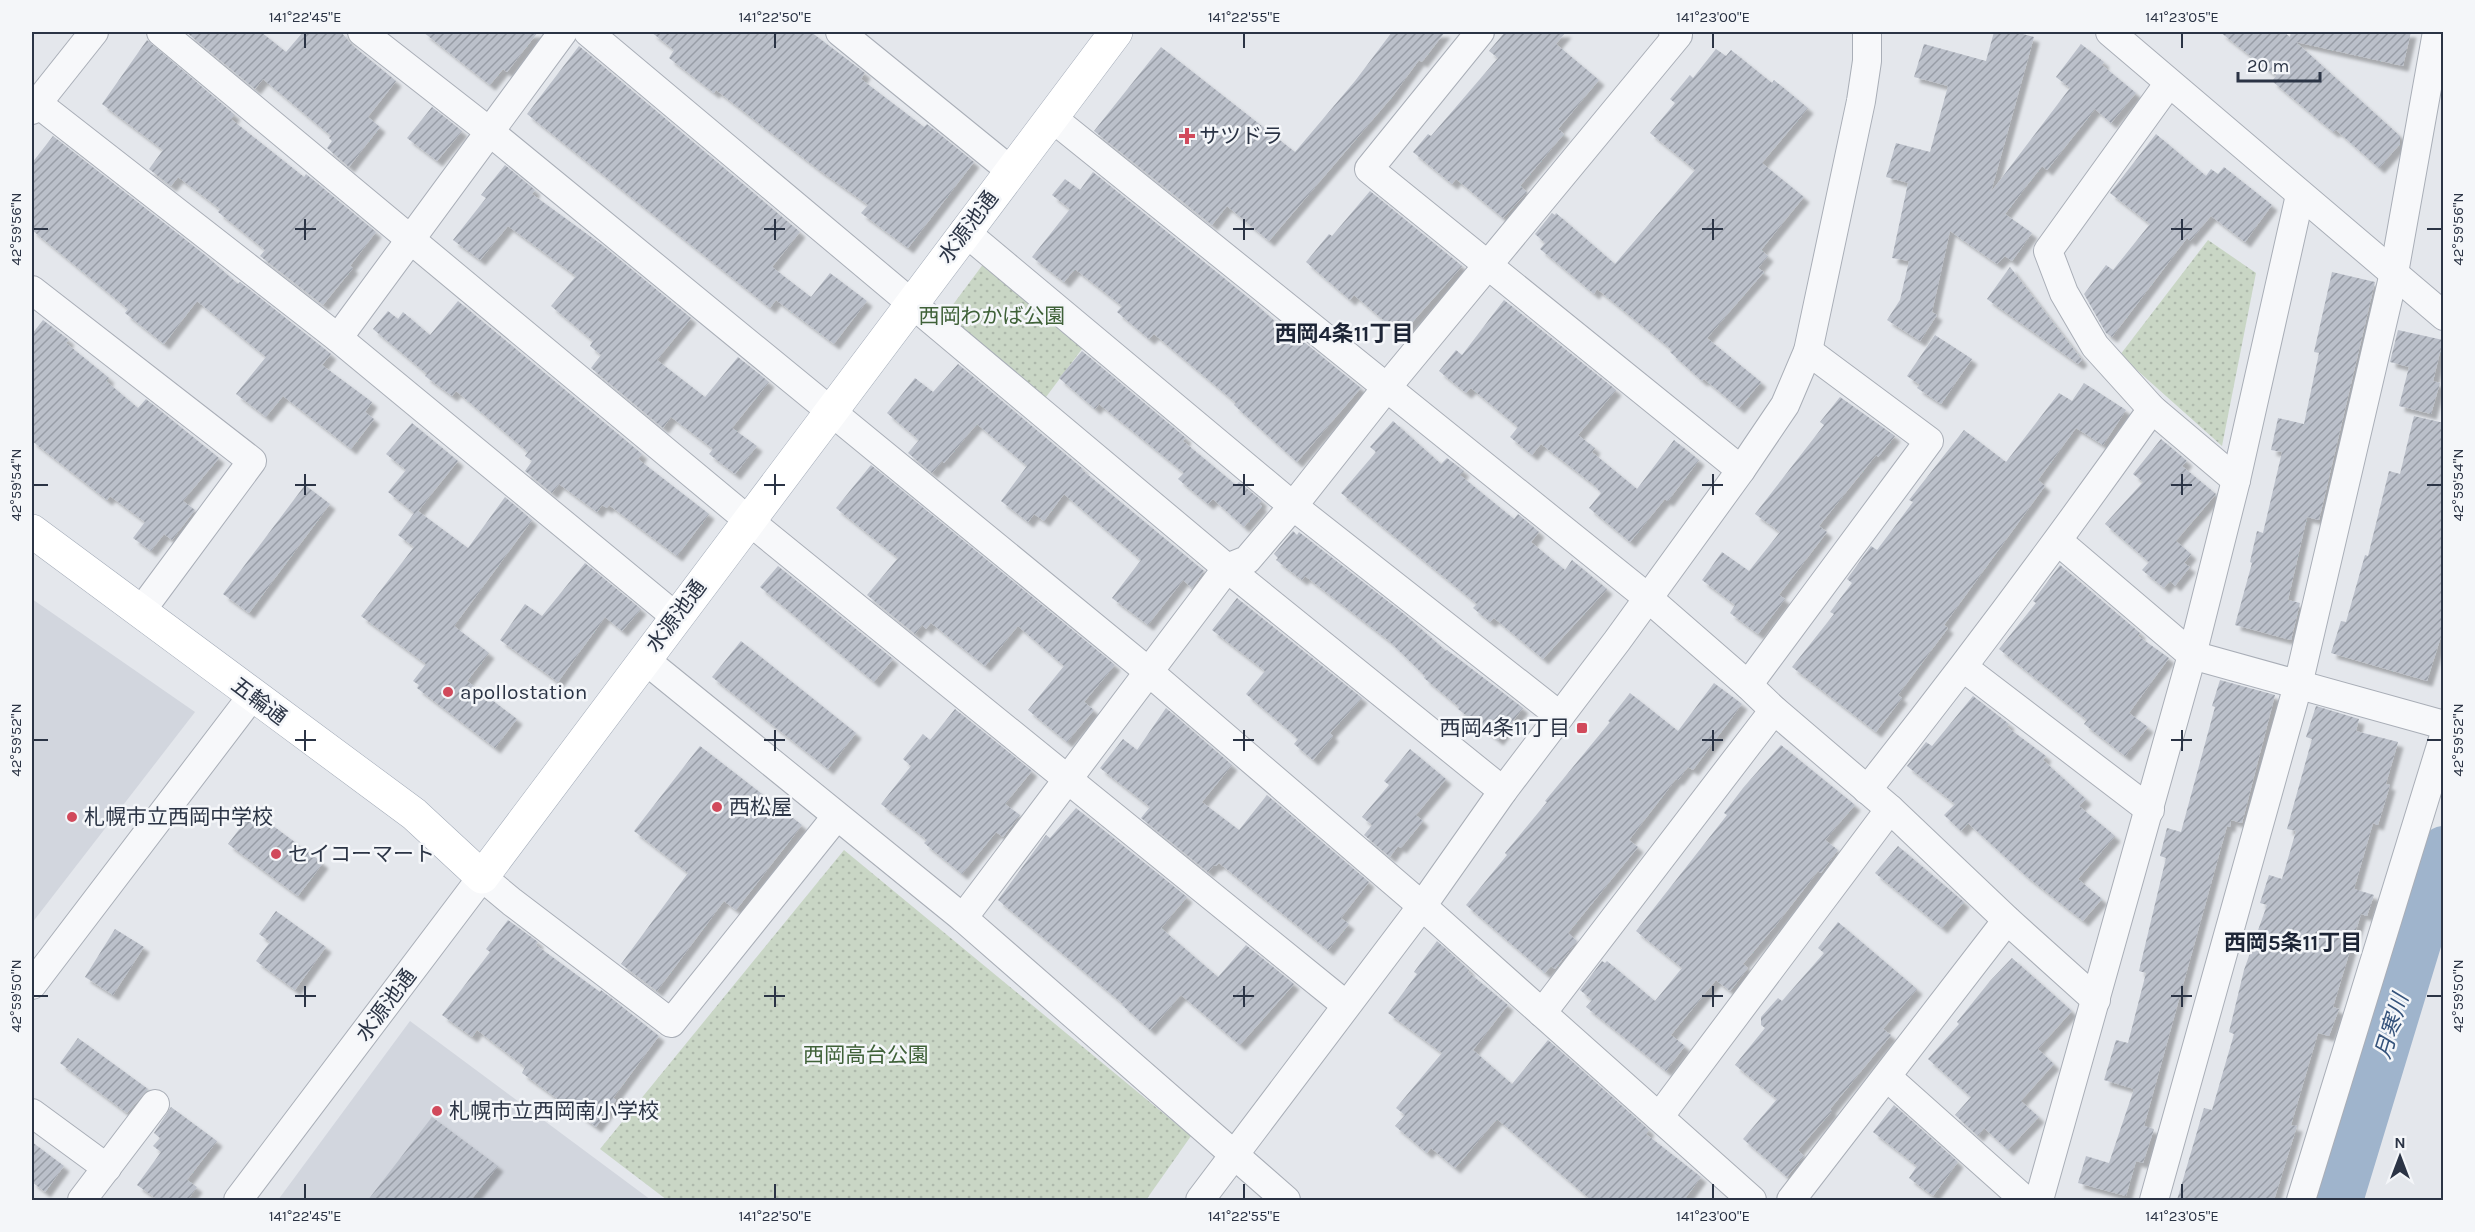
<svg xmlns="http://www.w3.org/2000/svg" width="2475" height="1232" font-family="Karla,'Noto Sans JP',sans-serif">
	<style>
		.built { fill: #d2d6de }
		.park { fill: url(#park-dots) }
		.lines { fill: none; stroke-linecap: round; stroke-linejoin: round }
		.river { stroke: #9fb4cc; stroke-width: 50 }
		.building { fill: url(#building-hatch); filter: url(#shadow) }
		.minor-casing { stroke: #a9aeb7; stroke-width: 30 }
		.major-casing { stroke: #a3abb8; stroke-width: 34 }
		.minor { stroke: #f7f8fa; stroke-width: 28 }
		.major { stroke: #fff; stroke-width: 33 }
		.ticks { fill: none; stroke: #2b3445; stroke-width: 2 }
		.poi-dot { fill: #d1495b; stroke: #f4f6f9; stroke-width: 2 }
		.labels { text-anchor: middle; stroke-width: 5; stroke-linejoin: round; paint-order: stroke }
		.poi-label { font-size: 21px; fill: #2b3445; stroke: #f4f6f9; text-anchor: start }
		.street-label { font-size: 21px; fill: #2b3445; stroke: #f4f6f9 }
		.park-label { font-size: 21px; fill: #3f6138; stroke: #f4f6f9 }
		.neighbourhood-label { font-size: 22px; font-weight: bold; fill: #1d2536; stroke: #f4f6f9 }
		.water-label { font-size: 22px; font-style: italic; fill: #34527a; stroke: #f4f6f9 }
		.neatline { fill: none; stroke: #2b3445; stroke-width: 2 }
		.ticks-label { font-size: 15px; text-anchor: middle; fill: #2b3445 }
	</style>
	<defs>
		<pattern id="park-dots" width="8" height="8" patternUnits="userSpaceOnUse" patternTransform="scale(1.5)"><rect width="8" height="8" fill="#c9d6c5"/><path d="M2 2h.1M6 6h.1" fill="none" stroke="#adb8ab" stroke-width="1.8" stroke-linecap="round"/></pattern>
		<pattern id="building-hatch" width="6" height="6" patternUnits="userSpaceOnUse" patternTransform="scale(1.5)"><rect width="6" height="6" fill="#bbc0ca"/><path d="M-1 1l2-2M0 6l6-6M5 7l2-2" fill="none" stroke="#989da6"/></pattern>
		<filter id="shadow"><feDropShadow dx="5.5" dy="5.5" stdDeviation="1.5" flood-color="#0004"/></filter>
	</defs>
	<rect width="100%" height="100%" fill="#e4e7ec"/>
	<!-- built -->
	<g class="built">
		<path d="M32 599 195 712 32 923Z"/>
		<path d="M410 1021 651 1200H278Z"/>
	</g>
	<!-- park -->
	<g class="park">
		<path d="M2208 240 2256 273 2222 446 2120 355Z"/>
		<path d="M984 263 1085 345 1043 401 940 322Z"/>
		<path d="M844 850 1191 1136 1146 1200H667L600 1149Z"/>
	</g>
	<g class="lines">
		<!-- river -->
		<path class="river" d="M2338 1200 2444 851"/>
	</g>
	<!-- building -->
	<g class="building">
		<path d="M186 32H261L286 52 303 32H341L352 45 396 81 368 117 380 127 349 167 327 148 332 141 329 138 331 136 263 79 255 89Z"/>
		<path d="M423 32H538L507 72 503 69 490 85Z"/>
		<path d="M651 32H811L865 73 861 79 924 127 927 124 974 162 908 248 861 213 868 205 819 170 716 90 714 93 669 58 674 50Z"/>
		<path d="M1392 32H1445L1422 62 1419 60 1392 97 1269 241 1227 206 1212 225 1094 131 1161 47 1295 152 1355 81Z"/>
		<path d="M1505 32H1566L1556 44 1599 80 1558 129 1564 134 1520 186 1527 192 1503 218 1456 179 1452 184 1413 152 1428 134 1431 136 1498 58 1489 51Z"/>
		<path d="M1994 32H2015L2034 37 1991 192 2070 88 2056 77 2081 44 2104 62 2102 65 2136 93 2111 123 2095 109 2047 170 2042 166 2005 214 2032 233 2012 261 2005 256 1997 264 1950 231 1932 312 1937 315 1920 341 1887 320 1900 300 1909 261 1892 258 1908 183 1886 177 1896 143 1930 152 1948 86 1914 77 1924 44 1986 61Z"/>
		<path d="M2220 32H2284L2290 37 2291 32H2411L2403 66 2296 42 2400 136V144L2379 168 2336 130 2333 132 2272 81 2276 76Z"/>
		<path d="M147 40 235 115 231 119 304 177 306 174 376 232 350 266 353 268 323 305 260 256 265 250 218 212 220 209 178 177 171 186 149 169 163 150 102 104Z"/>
		<path d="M579 46 800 232 772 267 811 297 830 273 867 301 834 344 776 300 770 308 527 114Z"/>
		<path d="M1716 49 1726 56 1731 50 1772 83 1774 80 1808 108 1762 163 1804 197 1761 250 1768 256 1758 268 1764 272 1707 338 1761 382 1739 408 1704 379 1702 381 1670 352 1672 350 1597 289 1594 294 1557 263 1540 249 1545 243 1535 234 1552 213 1555 215 1556 213 1615 264 1695 170 1650 133 1675 103 1670 99 1690 75 1693 78Z"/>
		<path d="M432 107 462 131 437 161 407 138Z"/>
		<path d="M2156 134 2206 176 2211 169 2218 174 2224 167 2272 205 2245 242 2211 216 2190 241 2187 238 2112 337 2106 333 2084 294 2106 265 2113 270 2150 224 2110 193Z"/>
		<path d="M53 136 205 255 238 284 240 282 331 354 322 365 372 402 365 412 374 419 351 449 283 396 266 417 236 394 266 357 197 301 164 344 125 313 128 309 32 230V163Z"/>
		<path d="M505 165 535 190 532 194 602 245 691 318 657 360 705 397 738 357 769 382 732 428 757 446 735 474 709 454 713 449 671 417 663 428 591 368 601 355 590 346 593 341 551 306 576 276 508 226 480 260 453 240 486 198 481 195Z"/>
		<path d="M1093 172 1251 300 1287 332 1289 330 1361 388 1297 462 1234 405 1236 403 1154 334 1149 339 1117 312 1122 306 1075 269 1064 282 1032 257 1070 209 1052 195 1065 179 1080 190Z"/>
		<path d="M1370 191 1462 266 1401 335 1354 295 1350 300 1306 262 1329 234 1332 236Z"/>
		<path d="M2010 267 2082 360 2078 364 1987 299Z"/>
		<path d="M2332 272 2375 282 2319 520 2307 517 2288 600 2300 603 2291 640 2235 625 2252 563 2250 562 2257 531 2263 533 2282 452 2271 450 2278 418 2304 424 2319 353 2314 352Z"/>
		<path d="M1504 300 1616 390 1578 435 1595 448 1592 452 1637 489 1674 440 1699 460 1668 501 1665 499 1630 542 1589 508 1601 493 1594 485 1541 444 1532 455 1510 437 1518 427 1471 388 1466 393 1439 371 1456 350 1462 355Z"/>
		<path d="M458 301 642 454 638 459 709 514 677 556 609 505 607 508 602 505 597 512 559 484 552 493 525 471 532 461 525 456 528 452 456 391 452 396 425 376 427 374 373 329 388 311 398 319 403 312 430 335Z"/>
		<path d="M43 320 69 340 66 343 109 378 106 381 138 408 146 399 219 458 183 501 195 510 172 540 164 534 151 551 133 538 145 522 110 496 107 500 32 441V334Z"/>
		<path d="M2398 330 2443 340 2433 381 2440 383 2431 414 2399 406 2409 367 2390 362Z"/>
		<path d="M1935 335 1972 359 1941 404 1917 388 1920 385 1907 376Z"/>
		<path d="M1082 351 1186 438 1183 441 1236 485 1239 482 1262 501 1259 504 1262 506 1244 527 1213 499 1208 504 1178 479 1184 473 1135 433 1099 404 1095 409 1059 378Z"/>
		<path d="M958 364 1083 469 1082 470 1204 571 1192 588 1183 580 1148 625 1112 598 1141 560 1064 494 1044 521 1034 514 1028 522 1001 501 1027 466 977 424 944 463 942 461 932 473 908 453 919 440 887 413 915 378 933 392Z"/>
		<path d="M2084 383 2126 410 2103 445 2076 428 2038 480 2045 486 1944 625 1948 628 1898 695 1902 698 1876 732 1792 667 1834 614 1830 612 1852 583 1847 579 1871 546 1877 550 1913 502 1909 500 1964 430 2006 462 2059 393 2072 401Z"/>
		<path d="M1840 397 1895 436 1878 457 1876 455 1819 526 1827 532 1779 595 1785 599 1758 634 1730 613 1735 605 1702 580 1722 552 1749 571 1780 532 1755 514 1824 425 1820 422Z"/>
		<path d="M2414 416 2444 423V627L2427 681 2331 653 2341 621 2346 622 2365 555 2368 556 2389 471 2400 474Z"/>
		<path d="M1393 421 1441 464 1447 458 1464 471 1460 475 1514 519 1518 514 1539 532 1531 542 1565 570 1572 560 1607 589 1543 659 1494 618 1490 622 1473 608 1477 604 1341 493 1376 452 1370 447Z"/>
		<path d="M412 423 458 461 418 511 468 548 505 497 532 520 454 626 489 653 467 681 517 719 495 748 417 688 419 685 413 681 426 664 361 616 414 547 398 535 414 513 388 492 406 470 386 454Z"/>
		<path d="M2161 439 2187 461 2182 466 2216 494 2176 541 2191 554 2184 563 2190 567 2175 586 2170 581 2164 588 2142 570 2149 562 2105 524 2143 482 2133 474Z"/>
		<path d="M871 465 1115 665 1084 702 1094 710 1067 742 1028 710 1064 666 1018 626 985 666 931 623 926 629 922 625 915 634 867 595 898 558 836 508Z"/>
		<path d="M305 485 330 504 249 613 223 594Z"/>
		<path d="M1293 531 1297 535 1299 532 1404 614 1446 651 1447 650 1523 708 1498 740 1458 709 1459 707 1424 678 1425 676 1388 640 1305 576 1302 580 1276 560 1278 558 1274 554Z"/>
		<path d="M585 563 641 609 622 631 605 617 558 682 500 640 525 604 542 616Z"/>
		<path d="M2060 565 2140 633 2138 636 2169 658 2129 713 2148 727 2125 756 2084 724 2087 720 1999 649 2036 603 2033 601Z"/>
		<path d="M778 566 893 659 874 682 760 587Z"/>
		<path d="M1237 598 1362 698 1330 733 1333 736 1313 760 1294 744 1298 739 1286 728 1246 694 1265 671 1212 630Z"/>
		<path d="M741 641 856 733 828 769 712 677Z"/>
		<path d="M2220 680 2275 695 2242 823 2231 820 2230 827 2227 826 2144 1126 2154 1129 2143 1163 2136 1161 2126 1196 2078 1183 2086 1156 2109 1163 2134 1089 2104 1080 2116 1040 2128 1043 2146 973 2139 971 2166 858 2160 856 2167 828 2181 832 2215 707 2212 706Z"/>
		<path d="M1714 683 1742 704 1693 770 1688 767 1678 780 1676 779 1629 840 1638 847 1568 933 1577 941 1555 969 1551 966 1545 973 1466 905 1507 855 1505 853 1547 802 1545 801 1610 722 1608 721 1630 693 1678 731Z"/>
		<path d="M1973 696 2009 724 2007 727 2046 756 2043 760 2086 799 2079 806 2115 836 2078 879 2102 899 2083 921 2026 876 1968 823 1961 831 1944 815 1955 804 1907 766 1926 742 1932 746Z"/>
		<path d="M2316 706 2359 719 2356 731 2398 742 2386 784 2390 785 2378 825 2373 823 2354 889 2374 895 2367 916 2361 914 2333 1007 2339 1009 2329 1036 2318 1033 2291 1125 2297 1126 2274 1200H2177L2204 1108 2212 1110 2234 1034 2229 1032 2244 970 2267 905 2260 903 2269 875 2282 879 2296 831 2287 829 2312 739 2306 737Z"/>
		<path d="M1166 708 1232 765 1202 802 1239 830 1267 795 1369 882 1341 918 1349 924 1328 950 1219 863 1216 866 1214 865 1208 872 1141 818 1150 807 1100 768 1123 739 1137 750Z"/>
		<path d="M955 709 1032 771 1005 804 1020 815 1003 837 996 832 962 874 924 843 927 840 881 804 911 766 903 759 923 734 930 740Z"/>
		<path d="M1781 745 1855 805 1825 840 1838 850 1821 873 1818 871 1776 925 1743 964 1748 968 1730 991 1716 980 1671 1035 1685 1046 1666 1071 1586 1007 1592 1000 1580 990 1602 961 1605 963 1607 961 1655 1001 1682 968 1636 931 1727 815 1724 813 1743 788Z"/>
		<path d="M700 746 802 825 736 910 724 901 657 991 621 964 688 873 634 831Z"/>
		<path d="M1410 749 1446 779 1416 815 1423 821 1401 848 1398 846 1390 857 1364 835 1372 825 1362 817 1389 785 1384 781Z"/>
		<path d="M1076 808 1187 897 1161 928 1218 977 1246 945 1294 984 1240 1045 1181 995 1150 1030 1122 1005 1123 1004 998 900 1046 835 1050 838Z"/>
		<path d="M253 811 323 863 298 896 228 844Z"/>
		<path d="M1898 846 1964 902 1942 928 1875 873Z"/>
		<path d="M276 911 326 947 295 990 256 961 270 942 259 934Z"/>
		<path d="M508 920 538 942 536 945 600 992 601 990 659 1036 613 1098 616 1100 596 1127 522 1073 525 1067 477 1030 472 1037 442 1015 490 952 486 949Z"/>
		<path d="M1838 922 1917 989 1883 1029 1891 1035 1830 1109 1832 1111 1798 1150 1804 1156 1787 1177 1743 1139 1777 1099 1735 1065 1765 1028 1761 1025V1017L1778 998 1782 1001 1824 953 1818 948Z"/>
		<path d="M115 929 144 947 113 995 85 977Z"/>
		<path d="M1437 941 1469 970 1468 972 1508 1005 1473 1050 1512 1084 1548 1040 1649 1130 1646 1134 1701 1177 1684 1200H1591L1497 1119 1455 1168 1431 1148 1427 1153 1395 1126 1405 1115 1396 1108 1442 1053 1388 1013 1417 974 1414 972Z"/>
		<path d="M2012 958 2072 1011 2038 1049 2054 1064 2021 1101 2039 1117 2008 1150 1984 1128 1978 1136 1955 1115 1971 1097 1928 1059 1959 1024 1957 1022 1990 981Z"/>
		<path d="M78 1038 148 1089 127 1113 60 1063Z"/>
		<path d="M1894 1105 1958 1162 1933 1196 1909 1178 1917 1166 1873 1132Z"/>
		<path d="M171 1107 217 1141 187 1180 197 1187 188 1200H158L137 1185 161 1152 153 1146 160 1138 154 1133Z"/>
		<path d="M432 1117 498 1166 471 1200H368Z"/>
		<path d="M32 1142 64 1166 45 1192 32 1182Z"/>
	</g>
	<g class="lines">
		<!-- minor casing -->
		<g class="minor-casing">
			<g id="minor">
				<path d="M161 32 748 520 1346 1005"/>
				<path d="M362 32 490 132 1149 672 1422 906 1752 1200"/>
				<path d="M588 32 1227 568 1503 791"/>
				<path d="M840 32 1011 171"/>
				<path d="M1480 32 1369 169 1741 470"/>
				<path d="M2110 32 2444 316"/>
				<path d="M2169 83 2048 251 2064 293 2095 346 2152 409 2236 480"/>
				<path d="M37 103 338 338 676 617"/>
				<path d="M32 110 94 32"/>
				<path d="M1051 117 1648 598 1748 685 1774 710 1890 809 2007 920 2096 1000"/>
				<path d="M964 231 1293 506 1560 716"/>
				<path d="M32 290 252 461 141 611"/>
				<path d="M338 338 563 32"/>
				<path d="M2058 541 2192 655 2444 725"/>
				<path d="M644 659 963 918 1286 1200"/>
				<path d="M1964 668 2150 810"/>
				<path d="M1748 685 1929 441 1808 351"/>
				<path d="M1867 790C1966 665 2060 539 2152 409"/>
				<path d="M963 918 1227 568 1247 560 1293 506 1387 387 1678 35 1673 32"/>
				<path d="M32 985 252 696"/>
				<path d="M1542 1013 1774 710"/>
				<path d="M1887 1077 2025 1200"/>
				<path d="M32 1113 107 1168"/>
				<path d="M1659 1117 1890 809"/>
				<path d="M82 1200 155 1104"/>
				<path d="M238 1200 482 877 512 902 671 1023 836 817"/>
				<path d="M1200 1200 1422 906 1503 791 1617 641 1741 470 1785 405 1808 351 1861 101 1867 61V32"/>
				<path d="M1791 1200 2007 920"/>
				<path d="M2039 1200 2192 655 2236 480 2300 195"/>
				<path d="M2154 1200 2298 685 2394 273 2437 32"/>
				<path d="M2301 1200 2444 736"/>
			</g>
		</g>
		<!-- major casing -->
		<g class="major-casing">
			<path id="major" d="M32 531 414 814 482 877 1116 32"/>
		</g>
		<!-- minor -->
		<use href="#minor" class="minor"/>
		<!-- major -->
		<use href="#major" class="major"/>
	</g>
	<!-- ticks -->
	<path class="ticks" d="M305 33V48M775 33V48M1244 33V48M1713 33V48M2182 33V48M305 219V240M775 219V240M1244 219V240M1713 219V240M2182 219V240M33 229H48M295 229H316M764 229H785M1233 229H1254M1702 229H1723M2171 229H2192M2427 229H2442M305 474V495M775 474V495M1244 474V495M1713 474V495M2182 474V495M33 485H48M295 485H316M764 485H785M1233 485H1254M1702 485H1723M2171 485H2192M2427 485H2442M305 730V751M775 730V751M1244 730V751M1713 730V751M2182 730V751M33 740H48M295 740H316M764 740H785M1233 740H1254M1702 740H1723M2171 740H2192M2427 740H2442M305 986V1007M775 986V1007M1244 986V1007M1713 986V1007M2182 986V1007M33 996H48M295 996H316M764 996H785M1233 996H1254M1702 996H1723M2171 996H2192M2427 996H2442M305 1184V1199M775 1184V1199M1244 1184V1199M1713 1184V1199M2182 1184V1199"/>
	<!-- markers -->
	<g class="poi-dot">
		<path d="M1184 127h6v6h6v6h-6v6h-6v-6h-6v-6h6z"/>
		<circle cx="448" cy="692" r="6"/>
		<rect x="1576" y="722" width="12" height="12" rx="3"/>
		<circle cx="717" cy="807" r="6"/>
		<circle cx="72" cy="817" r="6"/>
		<circle cx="276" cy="854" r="6"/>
		<circle cx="437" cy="1111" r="6"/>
	</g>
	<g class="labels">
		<!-- poi labels -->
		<g class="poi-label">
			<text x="1199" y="143">サツドラ</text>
			<text x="460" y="699">apollostation</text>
			<text x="1570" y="735" text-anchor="end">西岡4条11丁目</text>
			<text x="729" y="814">西松屋</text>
			<text x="84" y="824">札幌市立西岡中学校</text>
			<text x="288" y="861">セイコーマート</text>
			<text x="449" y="1118">札幌市立西岡南小学校</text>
		</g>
		<!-- street labels -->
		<g class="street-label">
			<text transform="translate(968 227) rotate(-53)" y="7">水源池通</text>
			<text transform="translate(676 616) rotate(-53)" y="7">水源池通</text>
			<text transform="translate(259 701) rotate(37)" y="7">五輪通</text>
			<text transform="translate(386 1005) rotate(-53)" y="7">水源池通</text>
		</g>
		<!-- park labels -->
		<g class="park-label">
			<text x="992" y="323">西岡わかば公園</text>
			<text x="866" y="1062">西岡高台公園</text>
		</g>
		<!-- neighbourhood labels -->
		<g class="neighbourhood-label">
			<text x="1344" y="341">西岡4条11丁目</text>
			<text x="2293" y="950">西岡5条11丁目</text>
		</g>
		<!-- water labels -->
		<g class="water-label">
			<text transform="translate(2391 1026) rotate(-73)" y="8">月寒川</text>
		</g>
	</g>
	<!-- border -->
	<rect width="2475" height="1232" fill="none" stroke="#f4f6f9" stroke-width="66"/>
	<!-- north arrow -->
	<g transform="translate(2400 1157)" stroke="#f4f6f9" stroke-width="4.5" paint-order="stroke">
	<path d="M0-4.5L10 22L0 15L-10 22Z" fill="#2b3445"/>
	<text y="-9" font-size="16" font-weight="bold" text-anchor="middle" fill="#2b3445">N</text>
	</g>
	<!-- scale -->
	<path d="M2238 72v9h82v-9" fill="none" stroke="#2b3445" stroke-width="3"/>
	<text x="2247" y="72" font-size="18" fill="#2b3445" stroke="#f4f6f9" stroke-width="4.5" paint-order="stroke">20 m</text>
	<rect x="33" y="33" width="2409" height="1166" class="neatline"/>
	<g class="ticks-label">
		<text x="305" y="22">141°22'45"E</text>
		<text x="775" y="22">141°22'50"E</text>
		<text x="1244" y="22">141°22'55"E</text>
		<text x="1713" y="22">141°23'00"E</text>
		<text x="2182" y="22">141°23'05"E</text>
		<text transform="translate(16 229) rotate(-90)" y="5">42°59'56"N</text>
		<text transform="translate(2458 229) rotate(-90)" y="5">42°59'56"N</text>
		<text transform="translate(16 485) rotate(-90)" y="5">42°59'54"N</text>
		<text transform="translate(2458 485) rotate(-90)" y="5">42°59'54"N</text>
		<text transform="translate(16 740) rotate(-90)" y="5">42°59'52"N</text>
		<text transform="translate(2458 740) rotate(-90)" y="5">42°59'52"N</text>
		<text transform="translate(16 996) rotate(-90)" y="5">42°59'50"N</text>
		<text transform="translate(2458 996) rotate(-90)" y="5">42°59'50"N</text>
		<text x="305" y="1221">141°22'45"E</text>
		<text x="775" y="1221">141°22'50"E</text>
		<text x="1244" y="1221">141°22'55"E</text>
		<text x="1713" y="1221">141°23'00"E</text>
		<text x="2182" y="1221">141°23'05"E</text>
	</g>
</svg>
